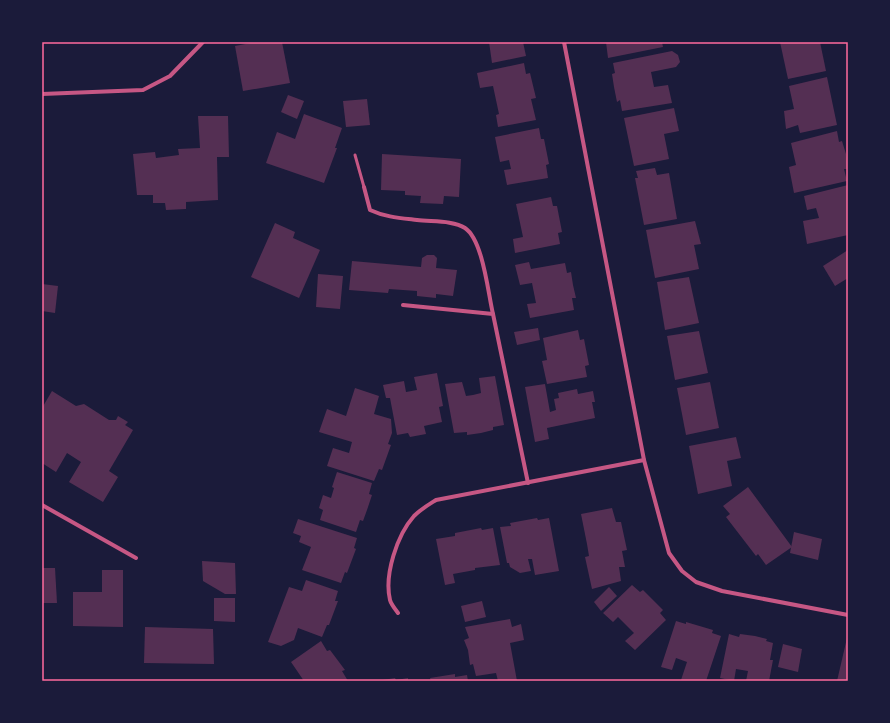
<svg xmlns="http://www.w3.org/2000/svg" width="890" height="723" font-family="Quicksand,sans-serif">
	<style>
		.building { fill: #542f53 }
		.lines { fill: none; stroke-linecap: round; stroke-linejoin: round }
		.service { stroke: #c65784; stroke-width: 3 }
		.minor { stroke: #c65784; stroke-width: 4 }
		.neatline { fill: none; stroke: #ff6b9d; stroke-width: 1.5 }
	</style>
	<rect width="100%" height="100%" fill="#1b1b3a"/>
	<!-- building -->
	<g class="building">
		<path d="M256 42H282L290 83 243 91 235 46Z"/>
		<path d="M489 42H523L526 56 492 63Z"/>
		<path d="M606 42H662L663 47 608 58Z"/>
		<path d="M780 42H820L826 71 788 79Z"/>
		<path d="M672 51 678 55 680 62 676 67 651 72 654 87 668 85 672 103 622 111 620 100 617 102 614 87 612 74 615 73 613 63Z"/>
		<path d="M524 63 526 74 530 73 536 98 531 99 536 120 498 127 496 115 499 114 493 86 480 88 477 73Z"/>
		<path d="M827 77 837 125 800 133 798 125 786 129 784 111 794 109 789 86Z"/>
		<path d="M288 95 304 101 297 119 281 112Z"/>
		<path d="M367 99 370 125 346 127 343 101Z"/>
		<path d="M674 108 679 131 664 134 669 159 634 166 624 118Z"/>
		<path d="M304 114 342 128 335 148H337L324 183 266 163 277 132 295 139Z"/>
		<path d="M198 116H228L229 157H217L218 200 186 202V209L166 210 165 203H153V195H137L133 154 155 152 156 158 179 155 178 149 200 148Z"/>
		<path d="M539 128 541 139H544L549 164 546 165 548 178 507 185 504 170 511 169 509 160 500 162 495 137Z"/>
		<path d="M837 131 839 142 842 141 846 154 848 169H844L847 181 794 193 789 167 796 165 791 143Z"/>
		<path d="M382 154 461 159 459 197 444 196 443 204 420 203 421 196 405 195V191L381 190Z"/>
		<path d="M655 168 657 175 669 173 677 219 644 225 635 178H638L636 171Z"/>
		<path d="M848 185V235L807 244 803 221 819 218 816 208 807 210 804 196Z"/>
		<path d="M551 197 553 206H557L562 232 558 233 560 244 515 253 513 239 523 237 516 204Z"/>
		<path d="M695 221 701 244 694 245 699 269 655 278 646 230Z"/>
		<path d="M275 223 295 232 293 238 320 250 299 298 251 277Z"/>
		<path d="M848 250V278L835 286 823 266Z"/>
		<path d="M427 255H434L437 258 436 268 457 270 453 296 436 294V298L417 296V291L389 289 388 293 349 290 352 261 421 267 422 258Z"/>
		<path d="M529 262 531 269 565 263 567 273 571 272 573 285 576 298H572L574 310 530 318 527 304 536 303 532 283 520 285 515 265Z"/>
		<path d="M318 274 343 276 340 309 316 307Z"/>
		<path d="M689 277 699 323 665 330 657 282Z"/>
		<path d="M42 284 58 286 55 313 42 311Z"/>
		<path d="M538 328 540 340 517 345 514 332Z"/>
		<path d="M578 330 580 340 584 339 589 365 585 366 587 377 547 384 542 361 547 360 543 338Z"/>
		<path d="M699 331 708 373 675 380 667 336Z"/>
		<path d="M437 373 443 406 439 407 442 422 424 426 426 434 410 437 408 433 397 435 390 398H386L383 385 404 381 406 392 417 390 414 377Z"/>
		<path d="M495 376 504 425 493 427V430L481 433 467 435V432L454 433 445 384 462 382 466 396 473 395 481 393 479 378Z"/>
		<path d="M710 382 719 428 686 435 677 388Z"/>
		<path d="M545 384 550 412 556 410 554 399 559 398 558 393 577 389 578 394 593 391 595 402H592L595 418 547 428 549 439 535 442 525 387Z"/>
		<path d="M355 388 379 396 374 414 391 419 392 433 388 444 391 445 382 470 379 469 374 481 327 466 333 448 349 453 352 442 319 432 327 409 346 416Z"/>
		<path d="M52 391 76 406 84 404 109 420H116L118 416 128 422 125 425 133 430 109 471 118 477 103 502 69 482 81 462 67 453 56 472 42 463 43 424 42 408Z"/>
		<path d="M736 437 741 458 727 461 732 486 698 494 689 446Z"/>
		<path d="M337 472 372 483 369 494 372 495 367 510 363 521 360 520 356 532 320 520 323 510 319 508 323 495 331 498 334 488 332 487Z"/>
		<path d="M748 487 792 547 766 565 758 554 756 556 726 517 730 514 723 506Z"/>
		<path d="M612 508 616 522H621L627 550 622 551 625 567H619L621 581 592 589 585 557 589 556 587 544 581 514Z"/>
		<path d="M537 518 538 520 549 518 559 571 535 575 532 559H528L531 571 520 573 510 567 509 563H507L500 527 511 526 510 523Z"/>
		<path d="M298 519 357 538 354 548 356 549 347 573 345 572 341 583 302 570 311 547 299 542 301 536 293 533Z"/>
		<path d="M481 528 482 530 493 528 500 565 475 568V570L453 574 455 583 445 585 436 539 455 536V533Z"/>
		<path d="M794 532 822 539 818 560 790 553Z"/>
		<path d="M202 561 235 563 236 594H225L203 581Z"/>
		<path d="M42 568H55L57 603H42Z"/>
		<path d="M102 570H123V627L73 626V592H102Z"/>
		<path d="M306 580 338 591 335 601H338L329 625H327L322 637 298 628 294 640 281 646 268 642 289 587 302 591Z"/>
		<path d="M632 585 640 592 643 590 663 610 660 613 666 620 635 650 625 641 634 633 618 617 613 622 603 613Z"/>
		<path d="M609 587 617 596 601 611 594 602Z"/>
		<path d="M214 598H235V622L214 621Z"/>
		<path d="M482 601 486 617 465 622 461 606Z"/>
		<path d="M510 619 512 627 521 624 524 640 510 643 517 681H498L496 673 476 676 473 664 470 665 468 650 464 640 469 638 465 627Z"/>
		<path d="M676 621 686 624V622L713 630 712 633 721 636 706 681 681 680 687 662 676 658 672 670 661 667Z"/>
		<path d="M145 627 213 629 214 664 144 663Z"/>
		<path d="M729 634 739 637 740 634 755 636 767 639 766 641 773 643 770 660H773L769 681H746L748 671 736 669 734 681 720 678Z"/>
		<path d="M847 638 848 681H837Z"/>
		<path d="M321 641 327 651 330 650 345 670 342 671 348 681H304L291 662Z"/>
		<path d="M783 644 802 649 798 672 778 667Z"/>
		<path d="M455 674V677L467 675 468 681H431L430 678Z"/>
		<path d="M395 678 396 680 408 678V681H377Z"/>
	</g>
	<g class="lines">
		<!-- service -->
		<path class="service" d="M355 155 364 187"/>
		<!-- minor -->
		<g class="minor">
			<path d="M564 42 644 460 669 553 682 571 696 582 722 591 848 615"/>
			<path d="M42 94 143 90 170 76 203 42"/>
			<path d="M364 187 370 210C385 217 400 218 417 220 431 222 453 220 465 228 483 240 488 293 493 314"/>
			<path d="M403 305 493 314 528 483"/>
			<path d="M42 505 136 558"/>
			<path d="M398 613C395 609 391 604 390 600 384 575 397 535 414 516 421 509 428 505 436 500L644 460"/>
		</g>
	</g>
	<!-- border -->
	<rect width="890" height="723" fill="none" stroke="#1b1b3a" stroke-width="86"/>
	<rect x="43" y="43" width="804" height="637" class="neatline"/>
</svg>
